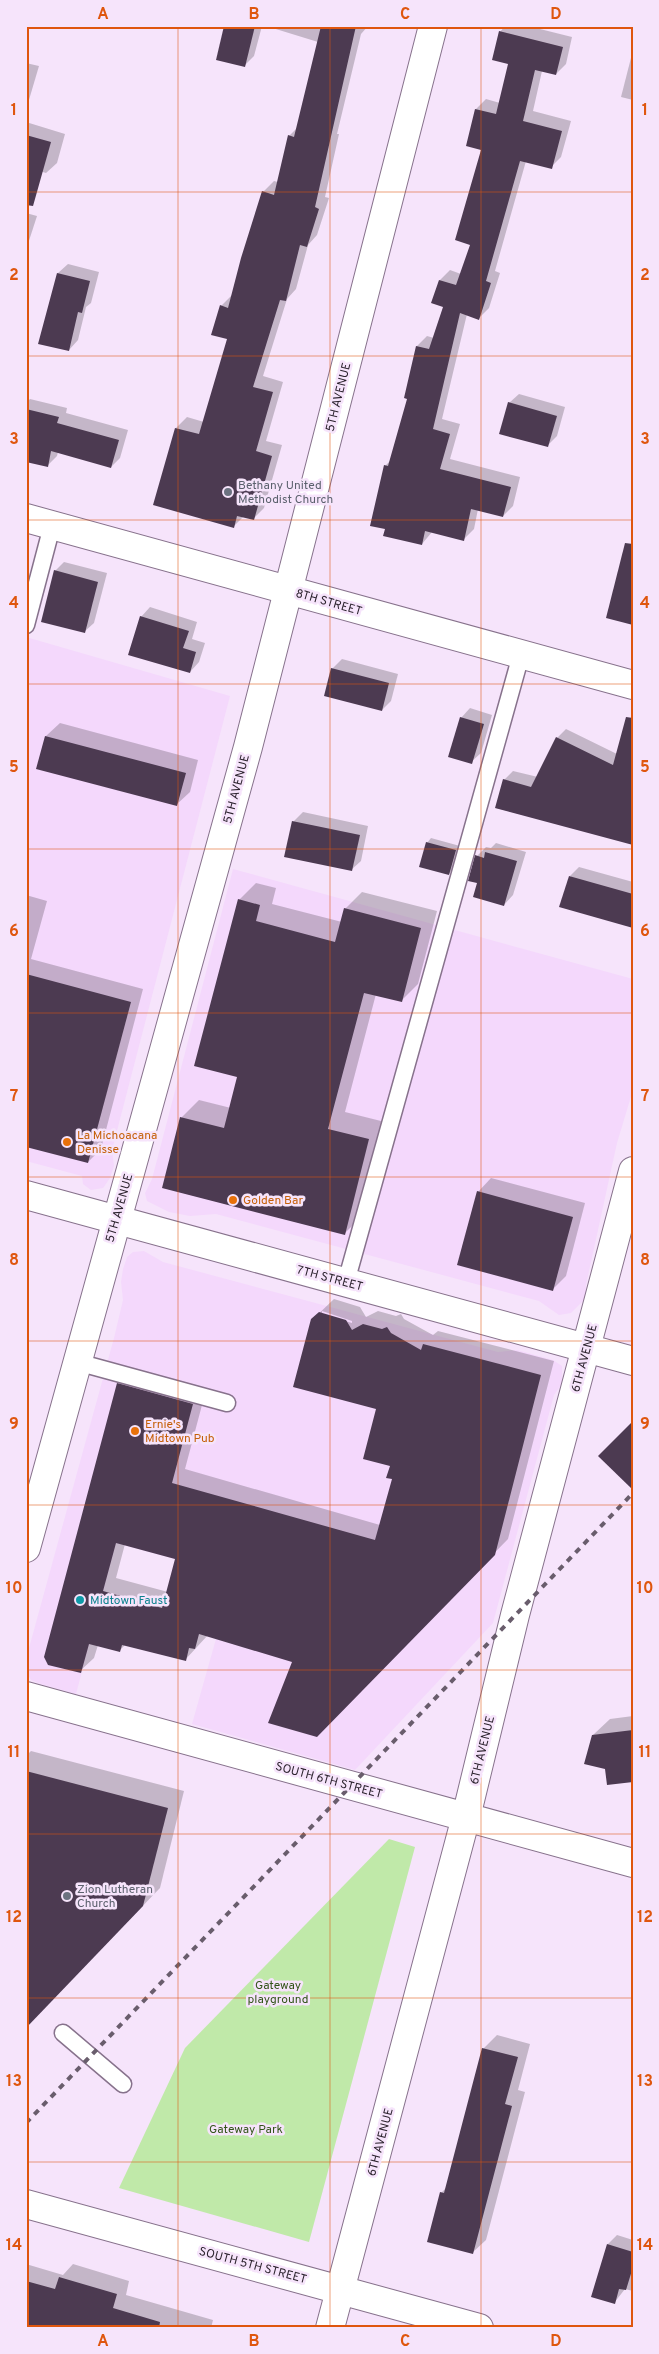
<svg xmlns="http://www.w3.org/2000/svg" width="659" height="2354" font-family="Overpass,sans-serif">
	<style>
		.built { fill: #f4d8fc }
		.green { fill: #c0e9a9 }
		.shadow { fill: #0003; fill-rule: evenodd }
		.building { fill: #4c3a51; fill-rule: evenodd }
		.lines { fill: none; stroke-linecap: round; stroke-linejoin: round }
		.lane-casing { stroke: #87728c; stroke-width: 19 }
		.street-casing { stroke: #87728c; stroke-width: 30 }
		.secondary-casing { stroke: #87728c; stroke-width: 30 }
		.lane { stroke: #fff; stroke-width: 16 }
		.street { stroke: #fff; stroke-width: 28 }
		.secondary { stroke: #fff; stroke-width: 28 }
		.rail { stroke: #695d6c; stroke-width: 4; stroke-dasharray: 6 6; stroke-linecap: butt }
		.grid { fill: none; stroke: #df560e; stroke-width: 1; stroke-opacity: 0.55 }
		.worship-dot { fill: #6b7280; stroke: #f6e4fb; stroke-width: 2 }
		.food-dot { fill: #e8710a; stroke: #f6e4fb; stroke-width: 2 }
		.culture-dot { fill: #0f9aa8; stroke: #f6e4fb; stroke-width: 2 }
		.labels { text-anchor: middle; stroke-width: 5; stroke-linejoin: round; paint-order: stroke }
		.street-label { font-size: 12px; fill: #2c232e; stroke: #f6e4fb }
		.worship-label { font-size: 12px; fill: #5b616d; stroke: #f6e4fb; text-anchor: start }
		.food-label { font-size: 12px; fill: #c56008; stroke: #f6e4fb; text-anchor: start }
		.culture-label { font-size: 12px; fill: #0d838f; stroke: #f6e4fb; text-anchor: start }
		.park-label { font-size: 12px; fill: #325419; stroke: #f6e4fb }
		.neatline { fill: none; stroke: #df560e; stroke-width: 2 }
		.grid-label { font-size: 16px; text-anchor: middle; font-weight: bold; fill: #df560e }
	</style>
	<rect width="100%" height="100%" fill="#f6e4fb"/>
	<!-- built -->
	<g class="built">
		<path d="M26 637 230 696 112 1150 114 1166 110 1178 103 1188 91 1190 83 1184 82 1176 26 1161Z"/>
		<path d="M233 869 633 979V1090L617 1143 586 1285V1298L571 1313 559 1315 539 1301 216 1214 190 1216 169 1212 147 1201 145 1193 152 1179Z"/>
		<path d="M144 1251 163 1262 498 1352 517 1350 553 1360 562 1366V1384L554 1395 493 1623 355 1770 192 1724 234 1575 116 1543 76 1694 41 1684 31 1680 27 1673 26 1659 114 1338 123 1300 121 1282 123 1269 127 1257 133 1252Z"/>
	</g>
	<!-- green -->
	<path class="green" d="M389 1839 415 1847 309 2242 119 2188 185 2048Z"/>
	<!-- shadow -->
	<g class="shadow">
		<path d="M228 26H262L254 56 245 65Z"/>
		<path d="M266 26H368L361 34 337 134H339L325 197 329 198 317 235 308 245 296 289 287 299 263 376 283 382 266 441 282 445 264 508 253 519 244 516 234 526 155 504 176 428 187 417 204 422 228 338 221 306 232 295 263 192 274 181 278 182 289 136 298 127 318 42Z"/>
		<path d="M505 26H528L572 37 566 64 556 74 542 71 533 111 571 121 561 157 551 167 526 161 495 271 500 273 489 308 479 318 467 314 442 419 460 424 450 459 520 477 513 506 503 516 478 509 474 529 464 539 432 532 422 544 386 528 385 466 390 461 408 398 417 346 427 336 434 338 444 306 433 303 440 280 450 270 461 274 472 244 482 149 467 145 476 109 486 99 500 103 510 63 500 32Z"/>
		<path d="M633 50V100L621 97Z"/>
		<path d="M26 63 39 66 26 110Z"/>
		<path d="M26 122 65 134 57 163 46 173 36 170 26 203Z"/>
		<path d="M26 213 37 216 26 250Z"/>
		<path d="M68 264 99 272 91 303 86 307 78 340 69 350 39 343 58 273Z"/>
		<path d="M519 394 565 407 557 436 547 446 509 403Z"/>
		<path d="M30 399 67 408 66 413 128 430 120 458 111 467 58 452 57 456 47 466 26 461V403Z"/>
		<path d="M64 562 107 573 94 623 84 632 55 571Z"/>
		<path d="M150 607 197 622 192 639 205 643 199 662 190 672 141 617Z"/>
		<path d="M342 659 398 674 391 701 382 710 332 669Z"/>
		<path d="M470 708 492 715 481 753 471 762 461 718Z"/>
		<path d="M60 723 198 760 190 792 176 805 38 768 46 736Z"/>
		<path d="M566 729 617 754 633 843 496 808 504 780 513 771 538 777 557 738Z"/>
		<path d="M303 812 368 826 361 861 351 870 293 822Z"/>
		<path d="M431 838 460 846 453 869 449 874 427 843Z"/>
		<path d="M496 843 526 852 513 895 504 905 478 882 477 856 486 847 491 848Z"/>
		<path d="M579 867 633 882V927L570 876Z"/>
		<path d="M256 883 276 888 272 904 342 922 345 909 362 892 437 911 418 984 401 1001 376 994 345 1112 385 1122 361 1217 344 1234 164 1188 182 1117 199 1100 231 1108 238 1076 239 900Z"/>
		<path d="M26 895 47 901 31 959 143 989 101 1149 88 1162 26 1146Z"/>
		<path d="M491 1178 585 1203 566 1276 552 1290 478 1192Z"/>
		<path d="M334 1299 360 1307 366 1317 378 1311 396 1316 401 1314 404 1319 433 1335 438 1331 554 1361 508 1539 316 1736 294 1661 208 1635 185 1660 125 1645 119 1651 98 1645 94 1658 80 1671 118 1384 132 1370 206 1390 185 1469 380 1525 393 1478 378 1408 312 1320ZM322 1311 352 1321V1323L322 1314ZM125 1544 177 1558 168 1592 116 1578Z"/>
		<path d="M633 1716V1781L606 1768 593 1735 610 1719Z"/>
		<path d="M31 1751 184 1791 160 1888 26 2027V1756Z"/>
		<path d="M497 2035 530 2044 518 2090 525 2092 486 2240 472 2253 441 2193 446 2188 483 2049Z"/>
		<path d="M617 2235 633 2240V2291L625 2289 614 2303 608 2244Z"/>
		<path d="M26 2264 63 2275 73 2264 129 2281 126 2295 213 2320 211 2328H26Z"/>
	</g>
	<!-- building -->
	<g class="building">
		<path d="M224 26H255L245 67 216 60Z"/>
		<path d="M321 26H356L315 207 319 209 307 247 300 245 286 301 280 300 253 387 273 392 256 451 272 456 254 520 237 516 234 528 153 505 175 428 199 434 227 339 211 335 220 305 228 308 241 258 262 191 274 195 288 135 294 137Z"/>
		<path d="M499 31 563 47 556 75 535 70 523 121 562 131 552 169 520 161 486 281 491 283 479 320 460 313 433 429 450 434 440 469 511 487 503 517 471 509 464 541 425 531 422 545 383 536 385 529 370 526 384 465 388 466 407 399 404 398 416 346 429 349 443 307 431 303 439 280 456 285 470 245 455 240 481 150 466 146 475 109 496 114 508 64 492 60Z"/>
		<path d="M26 135 51 142 33 206 26 205Z"/>
		<path d="M57 273 90 281 82 313 78 312 69 351 38 344Z"/>
		<path d="M508 402 557 416 548 447 499 434Z"/>
		<path d="M26 409 59 417 57 423 119 440 111 468 51 451 48 467 26 462Z"/>
		<path d="M625 543 633 544V625L606 618Z"/>
		<path d="M54 570 98 582 85 633 41 622Z"/>
		<path d="M140 616 189 631 183 648 196 652 190 673 128 655Z"/>
		<path d="M331 668 389 683 382 711 324 696Z"/>
		<path d="M460 717 484 724 472 764 448 757Z"/>
		<path d="M626 717 633 718V845L495 808 503 779 531 787 556 737 613 765Z"/>
		<path d="M45 736 186 773 177 806 36 769Z"/>
		<path d="M292 821 360 835 352 871 284 857Z"/>
		<path d="M426 842 456 850 449 875 419 867Z"/>
		<path d="M485 852 517 861 504 906 473 897 477 883 468 881 475 855 484 858Z"/>
		<path d="M569 876 633 894V928L559 907Z"/>
		<path d="M238 899 260 905 256 921 335 942 344 908 421 928 402 1002 364 993 328 1129 369 1139 345 1235 162 1188 180 1117 224 1128 237 1077 194 1066Z"/>
		<path d="M26 974 131 1002 88 1163 26 1147Z"/>
		<path d="M477 1191 573 1217 553 1291 457 1265Z"/>
		<path d="M319 1312 346 1320 352 1330 363 1324 382 1329 387 1327 391 1333 421 1350 423 1344 541 1375 495 1555 317 1737 268 1723 292 1662 199 1634 195 1649 189 1648 186 1661 122 1645 120 1652 89 1644 81 1673 48 1665 44 1657 117 1383 193 1404 172 1483 375 1540 392 1479 386 1478 390 1466 363 1459 376 1409 293 1387 311 1319ZM116 1543 175 1559 162 1608 103 1591Z"/>
		<path d="M633 1421V1490L598 1456Z"/>
		<path d="M633 1730V1782L607 1785 605 1769 584 1764 592 1735Z"/>
		<path d="M26 1771 168 1808 143 1906 26 2028Z"/>
		<path d="M482 2048 518 2057 505 2104 512 2106 473 2254 427 2242 440 2192 444 2193Z"/>
		<path d="M607 2244 633 2252V2267L626 2290 619 2289 615 2304 591 2297Z"/>
		<path d="M59 2277 117 2294 113 2308 160 2322 159 2328H26V2281L55 2289Z"/>
	</g>
	<g class="lines">
		<!-- lane casing -->
		<g class="lane-casing">
			<g id="lane">
				<path d="M26 625 52 526"/>
				<path d="M346 1282 521 655"/>
				<path d="M77 1362 227 1403"/>
				<path d="M63 2033 123 2084"/>
			</g>
		</g>
		<!-- street casing -->
		<g class="street-casing">
			<g id="street">
				<path d="M26 518 633 685"/>
				<path d="M26 1195 633 1361"/>
				<path d="M26 2204 479 2328"/>
				<path d="M330 2328 466 1817 515 1615 633 1171"/>
			</g>
		</g>
		<!-- secondary casing -->
		<g class="secondary-casing">
			<g id="secondary">
				<path d="M26 1548 248 747 433 26"/>
				<path d="M26 1696 633 1863"/>
			</g>
		</g>
		<!-- lane -->
		<use href="#lane" class="lane"/>
		<!-- street -->
		<use href="#street" class="street"/>
		<!-- secondary -->
		<use href="#secondary" class="secondary"/>
		<!-- rail -->
		<path class="rail" d="M26 2123 633 1493"/>
	</g>
	<!-- grid -->
	<path class="grid" d="M178 26V2328M330 26V2328M481 26V2328M26 192H633M26 356H633M26 520H633M26 684H633M26 849H633M26 1013H633M26 1177H633M26 1341H633M26 1505H633M26 1670H633M26 1834H633M26 1998H633M26 2162H633"/>
	<!-- markers -->
	<g class="worship-dot">
		<circle cx="228" cy="492" r="5"/>
		<circle cx="67" cy="1896" r="5"/>
	</g>
	<g class="food-dot">
		<circle cx="67" cy="1142" r="5"/>
		<circle cx="233" cy="1200" r="5"/>
		<circle cx="135" cy="1431" r="5"/>
	</g>
	<circle class="culture-dot" cx="80" cy="1600" r="5"/>
	<g class="labels">
		<!-- street labels -->
		<g class="street-label">
			<text transform="translate(338 397) rotate(-76)" y="4">5TH AVENUE</text>
			<text transform="translate(329 602) rotate(16)" y="4">8TH STREET</text>
			<text transform="translate(236 789) rotate(-75)" y="4">5TH AVENUE</text>
			<text transform="translate(119 1208) rotate(-74)" y="4">5TH AVENUE</text>
			<text transform="translate(330 1278) rotate(15)" y="4">7TH STREET</text>
			<text transform="translate(584 1358) rotate(-75)" y="4">6TH AVENUE</text>
			<text transform="translate(482 1750) rotate(-76)" y="4">6TH AVENUE</text>
			<text transform="translate(329 1780) rotate(15)" y="4">SOUTH 6TH STREET</text>
			<text transform="translate(380 2142) rotate(-75)" y="4">6TH AVENUE</text>
			<text transform="translate(253 2265) rotate(15)" y="4">SOUTH 5TH STREET</text>
		</g>
		<!-- worship labels -->
		<g class="worship-label">
			<text x="238" y="489">Bethany United<tspan x="238" dy="14">Methodist Church</tspan></text>
			<text x="77" y="1893">Zion Lutheran<tspan x="77" dy="14">Church</tspan></text>
		</g>
		<!-- food labels -->
		<g class="food-label">
			<text x="77" y="1139">La Michoacana<tspan x="77" dy="14">Denisse</tspan></text>
			<text x="243" y="1204">Golden Bar</text>
			<text x="145" y="1428">Ernie's<tspan x="145" dy="14">Midtown Pub</tspan></text>
		</g>
		<!-- culture labels -->
		<g class="culture-label">
			<text x="90" y="1604">Midtown Faust</text>
		</g>
		<!-- park labels -->
		<g class="park-label">
			<text x="278" y="1989">Gateway<tspan x="278" dy="14">playground</tspan></text>
			<text x="246" y="2133">Gateway Park</text>
		</g>
	</g>
	<!-- border -->
	<rect width="659" height="2354" fill="none" stroke="#f6e4fb" stroke-width="55"/>
	<rect x="28" y="28" width="604" height="2298" class="neatline"/>
	<g class="grid-label">
		<text x="103" y="19">A</text>
		<text x="254" y="19">B</text>
		<text x="405" y="19">C</text>
		<text x="556" y="19">D</text>
		<text x="14" y="115">1</text>
		<text x="645" y="115">1</text>
		<text x="14" y="280">2</text>
		<text x="645" y="280">2</text>
		<text x="14" y="444">3</text>
		<text x="645" y="444">3</text>
		<text x="14" y="608">4</text>
		<text x="645" y="608">4</text>
		<text x="14" y="772">5</text>
		<text x="645" y="772">5</text>
		<text x="14" y="936">6</text>
		<text x="645" y="936">6</text>
		<text x="14" y="1101">7</text>
		<text x="645" y="1101">7</text>
		<text x="14" y="1265">8</text>
		<text x="645" y="1265">8</text>
		<text x="14" y="1429">9</text>
		<text x="645" y="1429">9</text>
		<text x="14" y="1593">10</text>
		<text x="645" y="1593">10</text>
		<text x="14" y="1757">11</text>
		<text x="645" y="1757">11</text>
		<text x="14" y="1922">12</text>
		<text x="645" y="1922">12</text>
		<text x="14" y="2086">13</text>
		<text x="645" y="2086">13</text>
		<text x="14" y="2250">14</text>
		<text x="645" y="2250">14</text>
		<text x="103" y="2346">A</text>
		<text x="254" y="2346">B</text>
		<text x="405" y="2346">C</text>
		<text x="556" y="2346">D</text>
	</g>
</svg>
